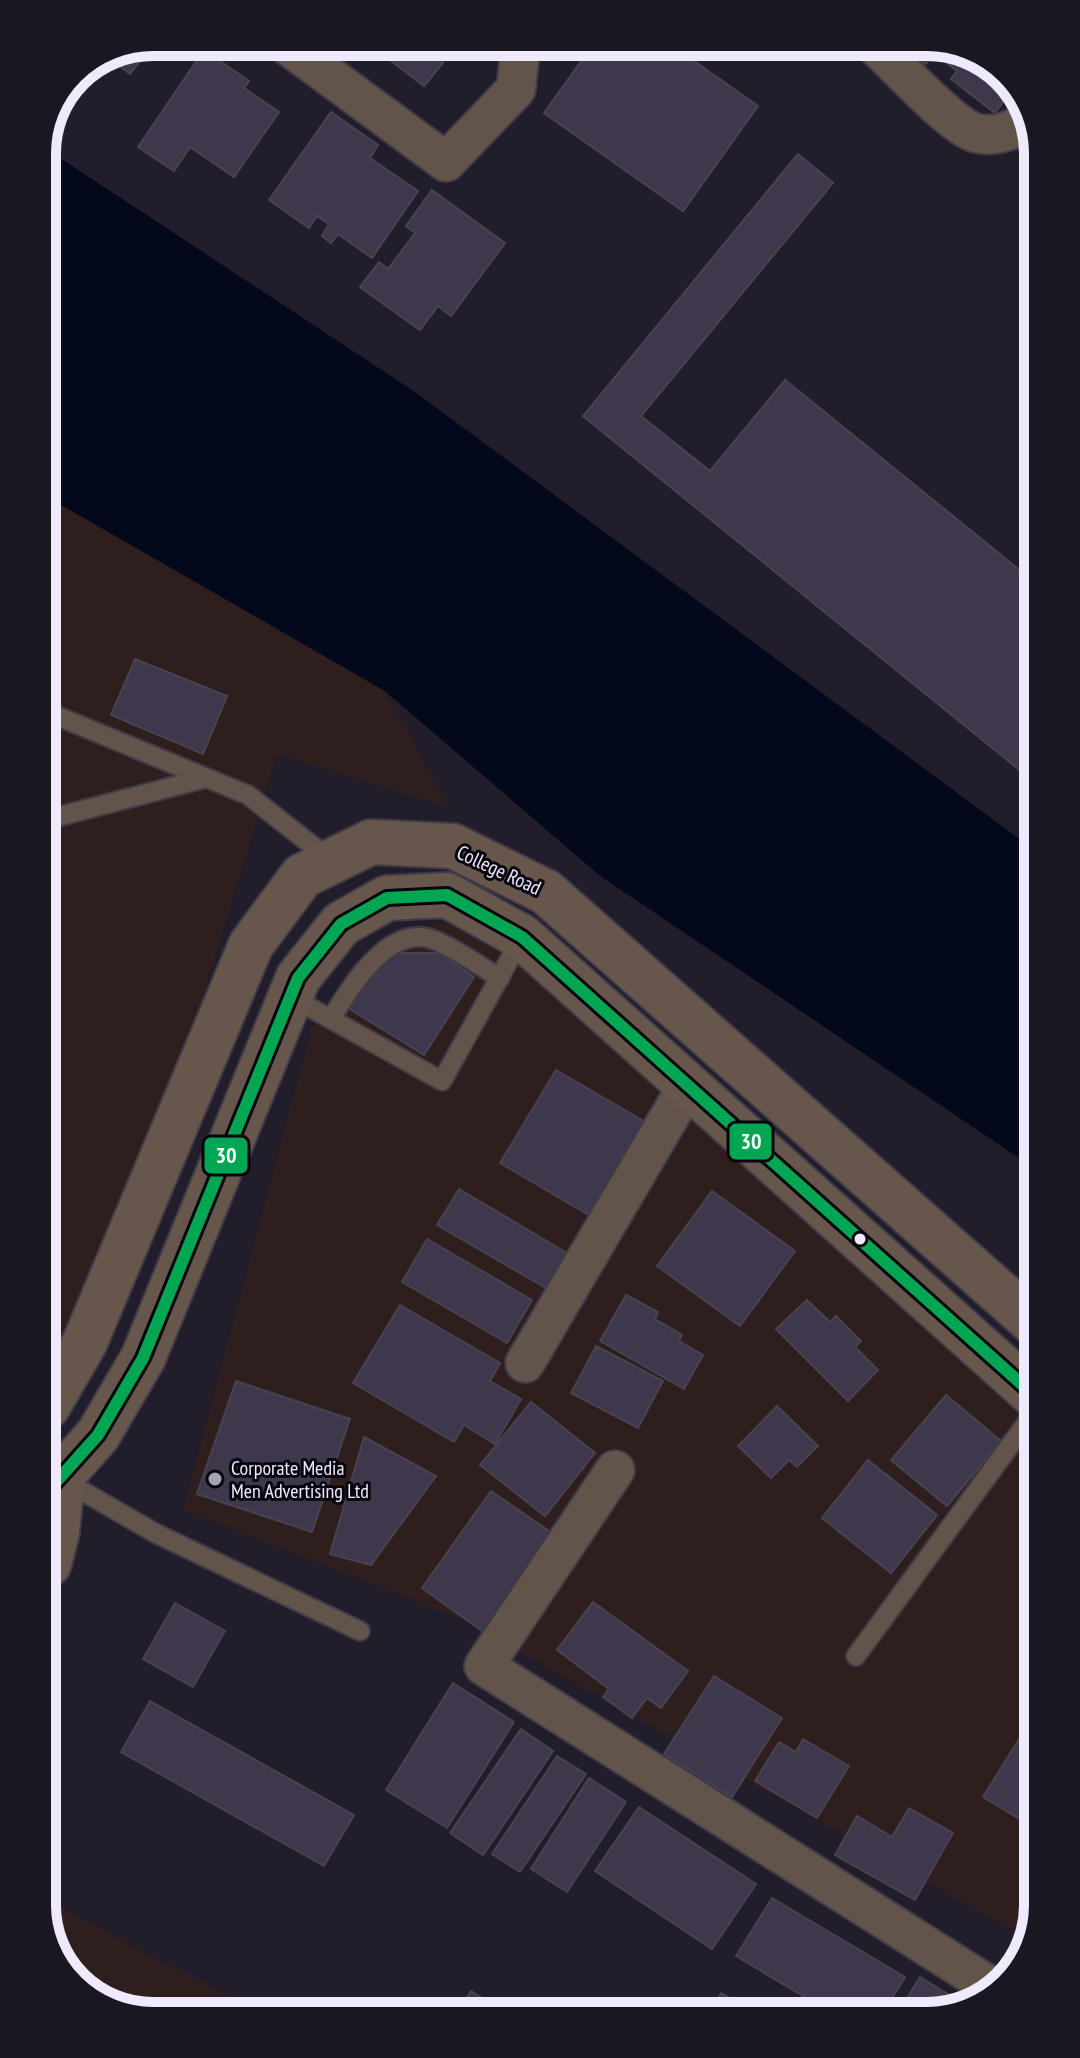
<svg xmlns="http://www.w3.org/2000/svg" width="1080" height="2058" font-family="'PT Sans Narrow',sans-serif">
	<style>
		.commercial { fill: #2f1e1e }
		.water { fill: #03081a }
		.building { fill: #3f384d; stroke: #47434f; stroke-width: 2 }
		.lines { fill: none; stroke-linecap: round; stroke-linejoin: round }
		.lane-casing { stroke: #3f3b47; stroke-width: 22 }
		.street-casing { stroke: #3f3b47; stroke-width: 42 }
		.secondary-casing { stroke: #3f3b47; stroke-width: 48 }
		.lane { stroke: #62544a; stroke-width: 18 }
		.street { stroke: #62544a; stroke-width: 38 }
		.secondary { stroke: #67564c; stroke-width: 44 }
		.bus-1-casing { stroke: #08050f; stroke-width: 18 }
		.bus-1 { stroke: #00a651; stroke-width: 12 }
		.bus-dot { fill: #eeeafc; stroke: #08050f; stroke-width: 3 }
		.poi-dot { fill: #a6a2b3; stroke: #08050f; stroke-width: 3 }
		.labels { text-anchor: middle; stroke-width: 6; stroke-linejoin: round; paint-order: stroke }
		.street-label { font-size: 20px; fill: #eeeafc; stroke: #08050f }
		.poi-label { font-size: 20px; fill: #eeeafc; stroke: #08050f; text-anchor: start }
		.rim { fill: none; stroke: #eeeafc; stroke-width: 10 }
		.line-badge { stroke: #08050f; stroke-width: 3 }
		.badge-label { font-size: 22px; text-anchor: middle; font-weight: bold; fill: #fff }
	</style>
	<rect width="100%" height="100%" fill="#211d2b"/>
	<!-- commercial -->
	<g class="commercial">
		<path d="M44 495 385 691 449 807 277 754 100 1334 48 1405Z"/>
		<path d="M443 922 491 935 1036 1427 1038 1906 1028 1939 464 1620 183 1510 311 1030 348 972 390 934Z"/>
		<path d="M50 1902 266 2015 146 2016 91 1997 51 1948Z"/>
	</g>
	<!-- water -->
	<path class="water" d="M42 146 415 392 1033 849 1034 1168 600 876 385 691 44 495Z"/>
	<!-- building -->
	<g class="building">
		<path d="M153 42H171L165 50 155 42 130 74 111 59Z"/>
		<path d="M389 42H439L434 56 443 63 424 86 385 56Z"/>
		<path d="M595 42H667L758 106 683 211 544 113Z"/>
		<path d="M897 42H935L989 61 1012 89 995 113 951 79 957 71 934 53 926 64Z"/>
		<path d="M204 50 249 81 244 88 279 112 234 177 190 147 174 171 138 147Z"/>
		<path d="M331 112 378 145 370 158 418 191 372 258 338 234 331 243 322 236 329 224 317 216 309 228 269 200Z"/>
		<path d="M798 154 833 183 641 416 710 471 785 380 1032 580 1033 781 583 416Z"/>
		<path d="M432 190 505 243 451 316 438 306 420 330 360 287 379 262 388 269 415 233 406 226Z"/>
		<path d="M135 659 227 696 203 754 111 715Z"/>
		<path d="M392 953H440L474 977 424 1055 348 1008 364 974Z"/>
		<path d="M556 1070 647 1123 592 1217 500 1163Z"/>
		<path d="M459 1189 572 1256 551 1291 437 1225Z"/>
		<path d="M712 1191 795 1251 740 1326 657 1266Z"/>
		<path d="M427 1239 532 1300 507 1343 402 1282Z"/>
		<path d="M626 1295 658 1312 655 1319 682 1335 679 1341 703 1355 684 1389 600 1341Z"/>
		<path d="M807 1300 830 1322 836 1316 861 1341 855 1347 878 1370 848 1401 776 1329Z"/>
		<path d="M400 1305 500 1363 490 1381 521 1399 495 1444 464 1425 454 1442 353 1383Z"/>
		<path d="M596 1346 663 1381 638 1428 571 1393Z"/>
		<path d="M236 1381 350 1419 312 1532 197 1494Z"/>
		<path d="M946 1395 1001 1441 947 1506 891 1460Z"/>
		<path d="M531 1402 595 1453 545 1516 480 1465Z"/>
		<path d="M777 1406 818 1446 797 1467 789 1460 771 1478 738 1446Z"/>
		<path d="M364 1437 436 1476 371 1565 330 1554Z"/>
		<path d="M868 1460 937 1515 891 1573 822 1518Z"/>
		<path d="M491 1491 562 1540 492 1638 422 1588Z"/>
		<path d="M593 1602 688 1671 661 1708 647 1698 632 1718 603 1697 609 1689 557 1650Z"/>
		<path d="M175 1603 225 1631 193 1687 143 1659Z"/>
		<path d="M714 1676 782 1718 732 1797 664 1754Z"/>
		<path d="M453 1683 514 1722 447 1828 386 1790Z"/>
		<path d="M150 1701 354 1815 324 1866 121 1752Z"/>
		<path d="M1037 1710 1038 1830 983 1797Z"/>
		<path d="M521 1729 553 1751 483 1855 450 1833Z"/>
		<path d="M803 1739 849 1766 817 1818 755 1781 779 1742 796 1752Z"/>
		<path d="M557 1756 586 1774 520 1872 492 1854Z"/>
		<path d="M589 1778 626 1802 567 1892 531 1869Z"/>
		<path d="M639 1807 756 1884 712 1949 595 1871Z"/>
		<path d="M909 1808 953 1833 915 1900 835 1855 857 1816 892 1837Z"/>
		<path d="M772 1898 905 1977 886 2008 825 2009 736 1956Z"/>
		<path d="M920 1977 969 2007 901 2008Z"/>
		<path d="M95 1984 156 2016H146L91 1997Z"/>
		<path d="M471 1991 505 2012 457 2013Z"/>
		<path d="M721 1993 751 2010H711Z"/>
	</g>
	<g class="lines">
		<!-- lane casing -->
		<g class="lane-casing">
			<g id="lane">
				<path d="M45 711 248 795 332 861"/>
				<path d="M45 820 206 778"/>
				<path d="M291 997 442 1081 522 937"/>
				<path d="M331 1019C349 989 389 922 434 940 457 949 479 966 500 978"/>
				<path d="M63 1480 157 1534 360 1631"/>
				<path d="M856 1656 1036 1410"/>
			</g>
		</g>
		<!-- street casing -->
		<g class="street-casing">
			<g id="street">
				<path d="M283 42 446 162 516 89 521 42"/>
				<path d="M872 42C893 62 953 127 976 133 996 138 1013 130 1029 120"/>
				<path d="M525 1363 688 1085"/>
				<path d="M615 1470 484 1666 993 1988"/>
			</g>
		</g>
		<!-- secondary casing -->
		<g class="secondary-casing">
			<g id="secondary">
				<path d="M48 1406 85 1342 251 945 302 876 371 842 453 846 546 892 1035 1324"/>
				<path d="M48 1491 98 1435 143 1358 298 978 341 924 387 898 447 895 522 937 1036 1397"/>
				<path d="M49 1564 57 1532 62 1479"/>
			</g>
		</g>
		<!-- lane -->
		<use href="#lane" class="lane"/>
		<!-- street -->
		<use href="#street" class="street"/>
		<!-- secondary -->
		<use href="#secondary" class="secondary"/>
		<!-- bus-1 casing -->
		<g class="bus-1-casing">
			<path id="bus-1" d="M48 1491 98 1435 143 1358 298 978 341 924 387 898 447 895 522 937 1036 1397"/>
		</g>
		<!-- bus-1 -->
		<use href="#bus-1" class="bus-1"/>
	</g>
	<!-- markers -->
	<circle class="bus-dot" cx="860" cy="1239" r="7"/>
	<circle class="poi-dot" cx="215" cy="1479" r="8"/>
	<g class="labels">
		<!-- street labels -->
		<g class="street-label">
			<text transform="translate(499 870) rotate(25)" y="7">College Road</text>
		</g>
		<!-- poi labels -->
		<g class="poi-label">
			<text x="231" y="1475">Corporate Media<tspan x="231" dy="23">Men Advertising Ltd</tspan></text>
		</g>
	</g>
	<!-- crop -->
	<path d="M0 0H1080V2058H0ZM153 56H927A97 97 0 0 1 1024 153V1905A97 97 0 0 1 927 2002H153A97 97 0 0 1 56 1905V153A97 97 0 0 1 153 56Z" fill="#1a1722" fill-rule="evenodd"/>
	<path class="rim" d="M153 56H927A97 97 0 0 1 1024 153V1905A97 97 0 0 1 927 2002H153A97 97 0 0 1 56 1905V153A97 97 0 0 1 153 56Z"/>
	<g class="line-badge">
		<rect x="728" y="1122" width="45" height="39" rx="8" fill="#00a651"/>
		<rect x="203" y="1136" width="46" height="39" rx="8" fill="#00a651"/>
	</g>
	<g class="badge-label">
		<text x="751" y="1149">30</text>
		<text x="226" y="1163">30</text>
	</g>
</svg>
